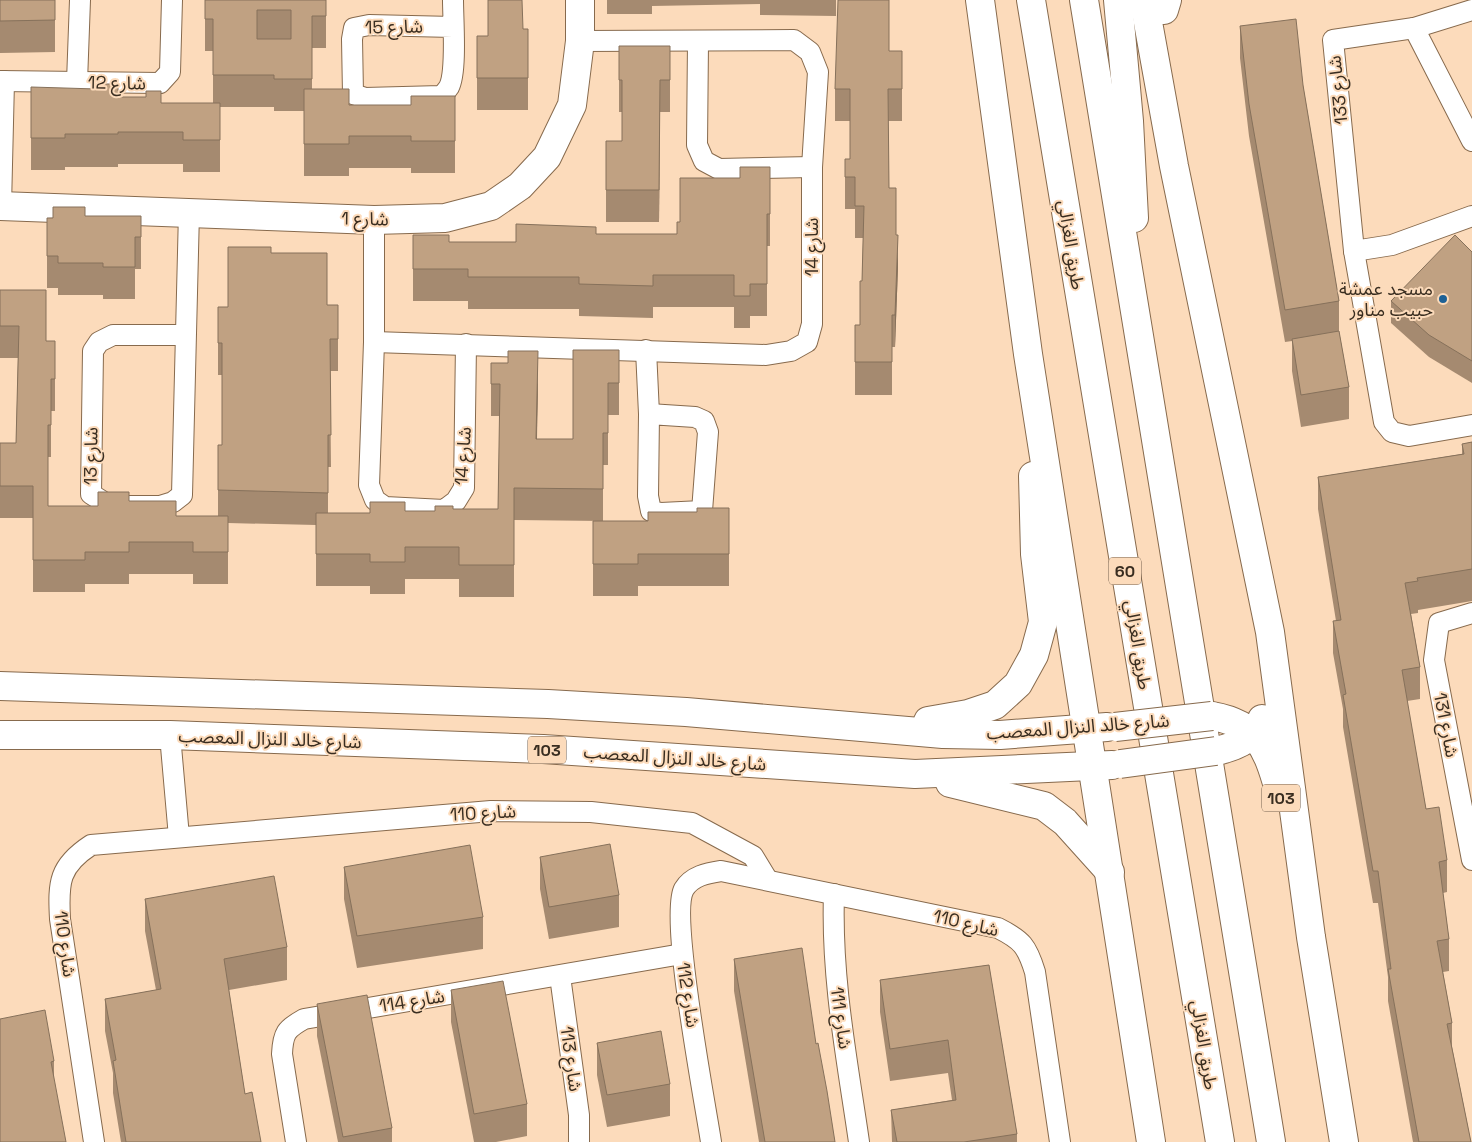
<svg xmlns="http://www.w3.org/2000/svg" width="1472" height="1142" font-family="'Space Grotesk','Noto Sans Arabic',sans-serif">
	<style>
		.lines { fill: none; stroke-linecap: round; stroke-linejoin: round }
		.street-casing { stroke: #876a4d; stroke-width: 22 }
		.secondary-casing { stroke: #876a4d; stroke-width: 30 }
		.primary-casing { stroke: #876a4d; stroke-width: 30 }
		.highway-casing { stroke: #876a4d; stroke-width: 30 }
		.street { stroke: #fff; stroke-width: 20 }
		.secondary { stroke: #fff; stroke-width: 28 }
		.primary { stroke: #fff; stroke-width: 28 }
		.highway { stroke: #fff; stroke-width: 28 }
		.primary-bridge-casing { stroke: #876a4d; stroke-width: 30; stroke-linecap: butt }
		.primary-bridge { stroke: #fff; stroke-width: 28 }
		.wall { fill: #a58a70 }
		.shaded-wall { fill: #86715b }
		.building { fill: #c0a182; stroke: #86715b; fill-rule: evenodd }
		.poi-dot { fill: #1d6196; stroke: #fcdbbb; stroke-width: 2 }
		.labels { text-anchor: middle; stroke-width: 4; stroke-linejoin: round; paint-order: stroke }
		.shield { fill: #fcdbbb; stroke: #74614e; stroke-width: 1 }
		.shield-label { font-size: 16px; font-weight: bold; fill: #392d20 }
		.street-label { font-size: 18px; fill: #392d20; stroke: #fcdbbb }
		.poi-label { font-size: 18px; fill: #392d20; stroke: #fcdbbb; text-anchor: end }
	</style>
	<rect width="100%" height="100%" fill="#fcdbbb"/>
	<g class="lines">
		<!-- street casing -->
		<g class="street-casing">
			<g id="street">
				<path d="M1472 10 1414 28 1333 40 1354 251 1384 422 1392 432 1409 436 1472 425"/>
				<path d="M453 27 369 25 354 28 352 39 353 94 365 98 441 96C444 94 447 90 449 87 457 72 453 19 453 0"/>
				<path d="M1414 28 1472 141"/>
				<path d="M698 42 697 145 704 161 719 169 812 167"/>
				<path d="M0 81 160 83 170 72 172 0"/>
				<path d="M77 82 80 0"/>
				<path d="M1 206 4 81"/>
				<path d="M374 220V342L369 485 375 500 385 507 444 510 456 501 464 488 466 344"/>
				<path d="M1354 251 1392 245 1472 216"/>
				<path d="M186 335H113L99 342 93 351 91 494 110 506H160L173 502 182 495 189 212"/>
				<path d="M374 342 766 355 791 351 807 342 812 324V167L818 72 810 52 794 40 580 41"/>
				<path d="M646 350 649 414"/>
				<path d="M649 414 695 417 704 421 708 432 702 511 661 513 651 511 648 496Z"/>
				<path d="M1472 613 1439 623 1434 660 1472 860"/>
				<path d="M170 735 179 837"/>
				<path d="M834 894C831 978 847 1059 859 1142"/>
				<path d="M560 976 579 1115V1142"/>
				<path d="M94 1142 60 919C58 882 59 866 91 845L491 811 591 812 692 823 753 856 767 879"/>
				<path d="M296 1142 282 1054C283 1033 286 1029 304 1019L682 954"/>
				<path d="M711 1142C705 1102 669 915 684 889 692 876 707 873 721 871L998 928C1022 940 1027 946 1035 972L1060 1142"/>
			</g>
		</g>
		<!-- secondary casing -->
		<g class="secondary-casing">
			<g id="secondary">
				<path d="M1164 10 1167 0"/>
				<path d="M0 206 374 220 445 218 491 206 520 186 547 157 572 105 580 41V0"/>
			</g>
		</g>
		<!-- primary casing -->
		<g class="primary-casing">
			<g id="primary">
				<path d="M980 0 1028 354 1151 1142"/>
				<path d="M1144 0 1174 166 1270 632 1311 937 1344 1142"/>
				<path d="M0 686 548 704 686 712 943 734 1000 735 1107 727"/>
				<path d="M1212 716C1258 724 1267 748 1279 790"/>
				<path d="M928 721 968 714 995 705 1018 684 1034 655 1043 622 1035 554 1033 476"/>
				<path d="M0 735H170L543 749 915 774 1112 765"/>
				<path d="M1216 751C1234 747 1256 739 1262 719"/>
				<path d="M950 783 1044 806 1065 822 1110 872"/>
			</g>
		</g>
		<!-- highway casing -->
		<g class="highway-casing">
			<g id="highway">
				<path d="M1031 0 1220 1142"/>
				<path d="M1084 0 1271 1142"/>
				<path d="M1118 0 1129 121 1134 218"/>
			</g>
		</g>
		<!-- street -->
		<use href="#street" class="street"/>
		<!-- secondary -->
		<use href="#secondary" class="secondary"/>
		<!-- primary -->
		<use href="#primary" class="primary"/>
		<!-- highway -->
		<use href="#highway" class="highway"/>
		<!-- primary-bridge casing -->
		<g class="primary-bridge-casing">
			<g id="primary-bridge">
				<path d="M1115 727 1212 716"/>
				<path d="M1120 764 1216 751"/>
			</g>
		</g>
		<!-- primary-bridge -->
		<use href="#primary-bridge" class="primary-bridge"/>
	</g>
	<!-- wall -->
	<g class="wall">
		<path d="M0 0H55V52L0 53Z"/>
		<path d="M205 0H326V48H312V89L349 105H411L455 96V173H411V168H349V176H304V111H274V107H220V172H183V164H118V167H65V170H31V87L161 103H213V51H205Z"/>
		<path d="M607 0H836V16L760 15V4L652 6V14H607Z"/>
		<path d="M1240 26 1303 85 1339 301V331L1349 387V419L1301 427 1292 371V341L1285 342 1249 136 1240 58Z"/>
		<path d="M523 29H528V110H477V36H488Z"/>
		<path d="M619 46H670V112H660L659 222H606V141H622V112H619Z"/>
		<path d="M889 51H902V121H888L889 188 896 235 898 267 895 347H892V395H855V325H860L862 281 863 238H855V209H845V159H850V121H835V89Z"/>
		<path d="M770 167V246H767V316H750V328H734V307H653V318L579 316V309H468V301H413V235L449 242H516L596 234H677L680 222Z"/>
		<path d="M85 216H141V269H135V299H103V295H58V288H47V218Z"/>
		<path d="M1472 252V383L1429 357 1391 323V301Z"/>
		<path d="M271 253 327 305H338V371H330L331 467H328V513H370L405 511H435L453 509H498L500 416H491V363L538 384 537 439H573L619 350V415H608V465H603V521L514 520V597H459V579H405V594H370V586H316V525L228 523V584H193V574H129V584H85V592H33V518H0V443H16L18 358H0V290L46 341H55V411H51V457H48V506H98L129 501 176 516H218V445H222V375H218V307H228Z"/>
		<path d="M1472 442V601L1418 610V613L1411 614 1420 667V699L1407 701 1426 809 1447 860V892L1443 893 1449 939V971L1443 972 1452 1023V1047L1471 1142H1413L1388 1001V977L1378 903H1373L1343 727V709L1333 653V621H1336L1318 509V477L1462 454V444Z"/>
		<path d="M729 508V586H638V596H593V521H648L697 512Z"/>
		<path d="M540 857 619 895V927L549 939 540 889Z"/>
		<path d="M344 867 483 917V949L357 968 344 899Z"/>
		<path d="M145 899 287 947V980L229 990 245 1094 261 1142H121L113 1093V1073L105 1031V999L156 990 145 931Z"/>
		<path d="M734 959 816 1044 835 1142H759L734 991Z"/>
		<path d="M989 965 1017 1134V1142H892L891 1110 952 1100 948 1073 890 1081 880 1012V980Z"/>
		<path d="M451 990 527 1104V1136L496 1142H474L451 1022Z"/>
		<path d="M317 1004 392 1128V1142H338L317 1036Z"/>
		<path d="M0 1019 54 1061V1081Z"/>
		<path d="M597 1043 670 1084V1116L607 1127 597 1075Z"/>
	</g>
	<!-- shaded-wall -->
	<g class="shaded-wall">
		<path d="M660 80V112L659 222V190Z"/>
		<path d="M898 235V267L895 347V315Z"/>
		<path d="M538 351V384L536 471V439Z"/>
	</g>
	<!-- building -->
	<g class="building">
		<path d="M0 0H55V20L0 21Z"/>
		<path d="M205 0H326V16H312V79H274V75H213V19H205ZM257 10H291V39H257Z"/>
		<path d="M488 0H522L523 29H528V78H477V36H488Z"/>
		<path d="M838 0H889V51H902V89H888L889 188H896V235H898L895 315H892V362H855V325H860V281H862L864 206H855V177H845V159H850V89H835Z"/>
		<path d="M1296 19 1303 85 1339 301 1285 310 1249 104 1240 26Z"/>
		<path d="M619 46H670V80H660L659 190H606V141H622V80H619Z"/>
		<path d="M97 84H118V97H146V91H161V103H220V140H183V132H118V134H65V138H31V87L97 89Z"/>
		<path d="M304 89H349V105H411V96H455V141H411V136H349V144H304Z"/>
		<path d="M740 167H770V214H767V284H750V296H734V275H653V286L579 284V277H468V269H413V235H449V242H516V224L596 227V234H677V222H680V178H740Z"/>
		<path d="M53 207H85V216H141V237H135V267H103V263H58V256H47V218H53Z"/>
		<path d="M1455 235 1472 252V361L1429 335 1391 301Z"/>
		<path d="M228 247H271V253H327V305H338V339H330L331 435H328V493L218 490V445H222V343H218V307H228Z"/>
		<path d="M0 290H46V341H55V379H51V425H48V506H98V492H129V501H176V516H228V552H193V542H129V552H85V560H33V486H0V443H16L19 326H0Z"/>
		<path d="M1339 331 1349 387 1301 395 1292 339Z"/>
		<path d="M573 350H619V383H608V433H603V489L514 488V565H459V547H405V562H370V554H316V513H370V502H405V511H435V506H453V509H498L500 384H491V363H508V351H538L536 439H573Z"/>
		<path d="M1472 442V569L1417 578 1418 581 1405 583 1420 667 1402 670 1426 809 1439 807 1447 860 1439 862 1449 939 1437 941 1452 1023 1447 1024 1471 1142H1419L1388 969H1391L1378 871H1373L1343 695 1346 694 1333 621 1341 620 1318 477 1464 454 1462 444Z"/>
		<path d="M697 508H729V554H638V564H593V521H648V512H697Z"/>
		<path d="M610 844 619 895 549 907 540 857Z"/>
		<path d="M470 845 483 917 357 936 344 867Z"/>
		<path d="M274 876 287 947 224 959 245 1094 252 1092 261 1142H126L113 1061 116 1060 105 999 161 989 145 899Z"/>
		<path d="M802 948 816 1044 818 1043 827 1091 835 1142H765L734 959Z"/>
		<path d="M989 965 1017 1134 964 1142H897L891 1110 956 1100 948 1040 890 1049 880 980Z"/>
		<path d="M503 981 527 1104 474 1114 451 990Z"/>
		<path d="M367 995 392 1128 343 1137 317 1004Z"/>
		<path d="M45 1010 54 1061 51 1062 66 1142H0V1019Z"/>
		<path d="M661 1031 670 1084 607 1095 597 1043Z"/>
	</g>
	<!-- markers -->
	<circle class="poi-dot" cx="1443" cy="299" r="5"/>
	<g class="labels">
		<!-- shield labels -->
		<g class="shield">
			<rect x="1109" y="557.5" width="32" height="27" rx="4"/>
			<rect x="528" y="736.5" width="38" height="27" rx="4"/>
			<rect x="1262" y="784.5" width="38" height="27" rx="4"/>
		</g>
		<g class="shield-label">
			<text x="1125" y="577">60</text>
			<text x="547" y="756">103</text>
			<text x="1281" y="804">103</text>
		</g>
		<!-- street labels -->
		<g class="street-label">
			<text transform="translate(394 27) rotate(-1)" y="6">شارع 15</text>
			<text transform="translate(117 83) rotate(1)" y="6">شارع 12</text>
			<text transform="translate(1338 90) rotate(-96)" y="6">شارع 133</text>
			<text transform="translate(365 219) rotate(1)" y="6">شارع 1</text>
			<text transform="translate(1071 245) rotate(81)" y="6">طريق الغزالي</text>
			<text transform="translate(812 247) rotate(-90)" y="6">شارع 14</text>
			<text transform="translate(91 456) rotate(-89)" y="6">شارع 13</text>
			<text transform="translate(463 456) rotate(-86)" y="6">شارع 14</text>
			<text transform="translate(1138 645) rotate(81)" y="6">طريق الغزالي</text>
			<text transform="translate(1446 725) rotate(79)" y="6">شارع 131</text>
			<text transform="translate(1078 727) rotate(-4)" y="6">شارع خالد النزال المعصب</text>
			<text transform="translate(270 739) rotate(2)" y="6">شارع خالد النزال المعصب</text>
			<text transform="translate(675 758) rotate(4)" y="6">شارع خالد النزال المعصب</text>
			<text transform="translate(483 813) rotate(-3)" y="6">شارع 110</text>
			<text transform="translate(966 923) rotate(13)" y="6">شارع 110</text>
			<text transform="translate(65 944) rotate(82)" y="6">شارع 110</text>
			<text transform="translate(688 995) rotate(81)" y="6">شارع 112</text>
			<text transform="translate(412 1001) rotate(-9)" y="6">114 شارع</text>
			<text transform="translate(841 1018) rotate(82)" y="6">شارع 111</text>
			<text transform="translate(1204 1045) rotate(81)" y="6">طريق الغزالي</text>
			<text transform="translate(571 1059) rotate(82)" y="6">شارع 113</text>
		</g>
		<!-- poi labels -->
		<g class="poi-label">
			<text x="1433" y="295">مسجد عمشة<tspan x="1433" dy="21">حبيب مناور</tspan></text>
		</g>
	</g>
</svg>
